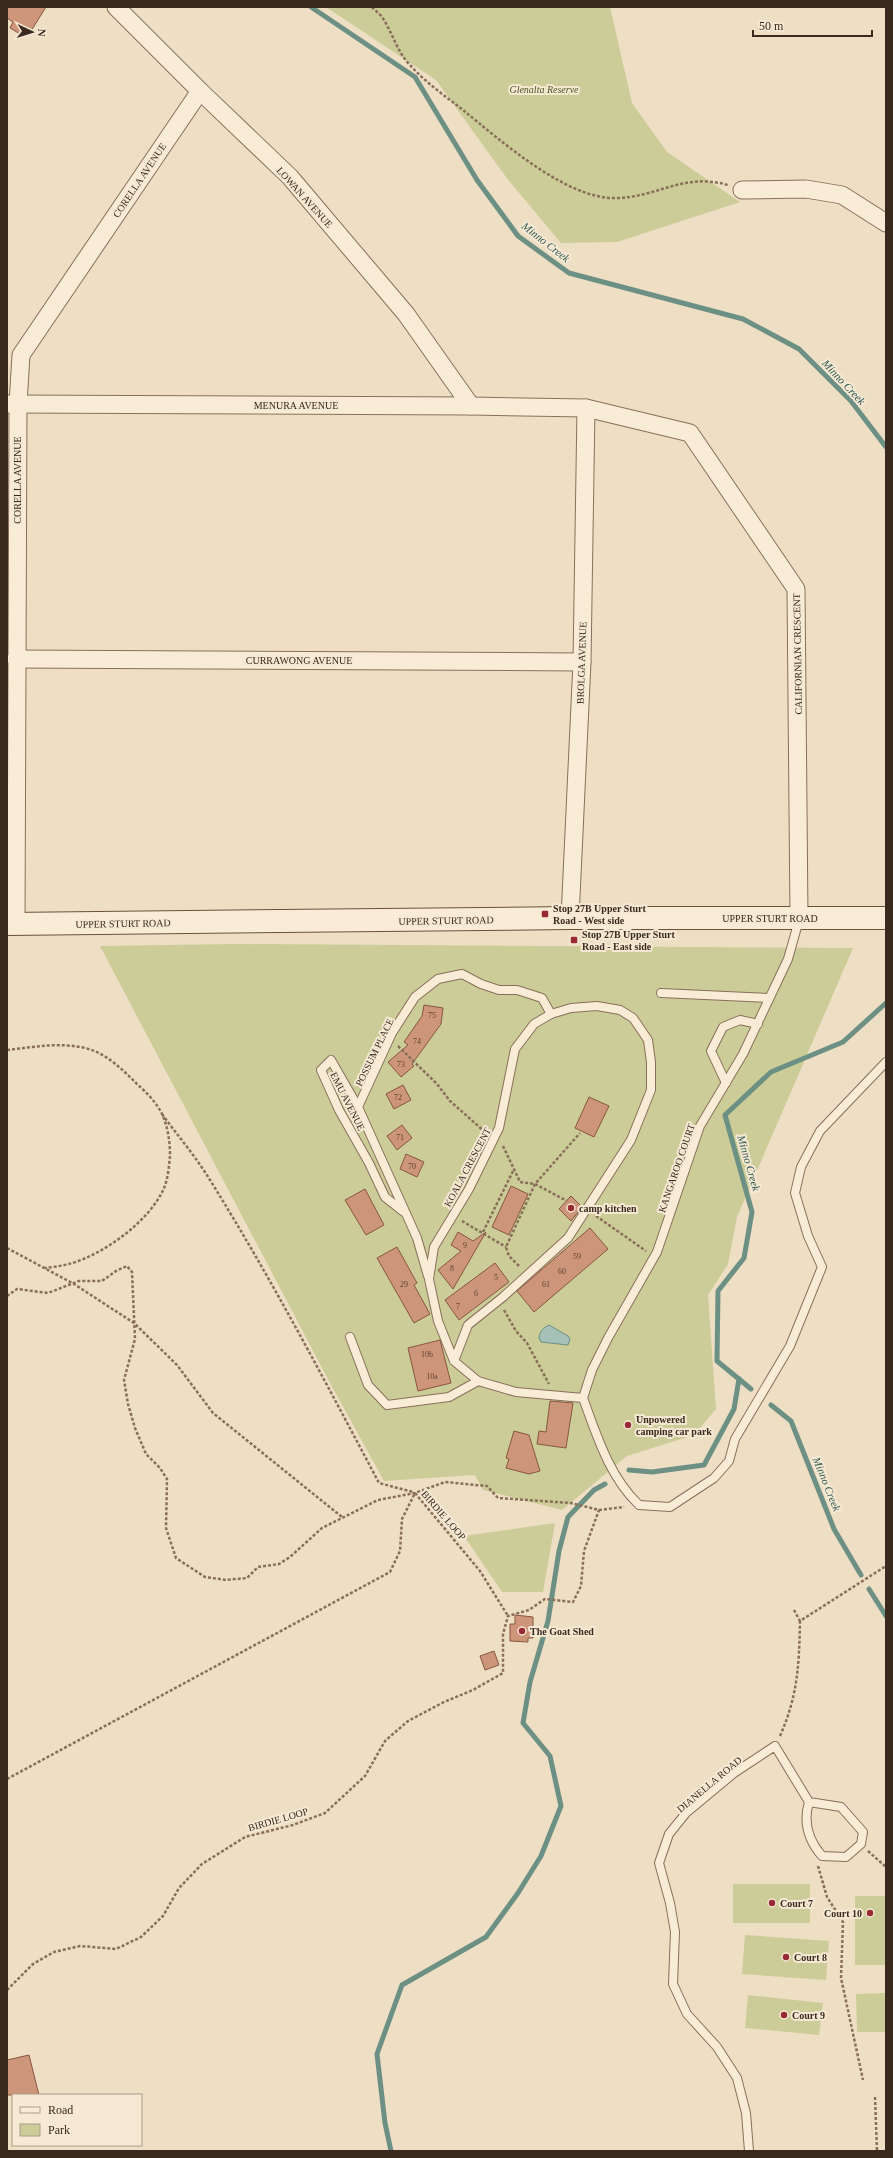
<svg xmlns="http://www.w3.org/2000/svg" width="893" height="2158" font-family="'Times New Roman',serif">
	<style>
		.green { fill: #cbcc97 }
		.water { fill: #a6c1b7; stroke: #6c9084 }
		.lines { fill: none; stroke-linecap: round; stroke-linejoin: round }
		.stream { stroke: #6c9084; stroke-width: 5 }
		.building { fill: #cd9579; stroke: #885640 }
		.service-casing { stroke: #896f5a; stroke-width: 10 }
		.minor-casing { stroke: #896f5a; stroke-width: 19 }
		.secondary-casing { stroke: #6b503d; stroke-width: 24 }
		.path { stroke: #896f5a; stroke-width: 2.5; stroke-dasharray: 3 2; stroke-linecap: butt }
		.service { stroke: #f9ecd7; stroke-width: 8 }
		.minor { stroke: #f9ecd7; stroke-width: 17 }
		.secondary { stroke: #f9ecd7; stroke-width: 22 }
		.poi-dot { fill: #982a34; stroke: #f6e9d3; stroke-width: 1.5 }
		.labels { text-anchor: middle; stroke-width: 4; stroke-linejoin: round; paint-order: stroke }
		.number-label { font-size: 8px; fill: #5e4435 }
		.park-label { font-size: 10px; font-style: italic; fill: #4d5525; stroke: #f6e9d3 }
		.street-label { font-size: 10px; fill: #39291e; stroke: #f6e9d3 }
		.poi-label { font-size: 10px; font-weight: bold; fill: #39291e; stroke: #f6e9d3; text-anchor: start }
		.water-label { font-size: 11px; font-style: italic; fill: #2d5852; stroke: #f6e9d3 }
	</style>
	<rect width="100%" height="100%" fill="#eedec4"/>
	<!-- green -->
	<g class="green">
		<path d="M326 7H610L632 103 667 152 740 202 617 242 561 243 506 177 436 80Z"/>
		<path d="M236 944 853 948 737 1217 728 1264 708 1295 716 1409 694 1435 627 1456 562 1510 483 1490 475 1475 384 1481 330 1383 100 946Z"/>
		<path d="M555 1523 543 1592H502L464 1536Z"/>
		<rect x="733" y="1884" width="77" height="39"/>
		<rect x="855" y="1896" width="31" height="69"/>
		<path d="M745 1935 829 1941 826 1980 742 1974Z"/>
		<path d="M886 1993V2032H857L856 1994Z"/>
		<path d="M748 1995 823 2003 819 2035 745 2028Z"/>
	</g>
	<!-- water -->
	<path class="water" d="M549 1325 568 1336 570 1339 568 1345 541 1342 539 1338C540 1331 543 1328 549 1325Z"/>
	<g class="lines">
		<!-- stream -->
		<g class="stream">
			<path d="M311 7 415 77 477 180 518 236 569 273 743 319 799 349 851 401 886 447"/>
			<path d="M751 1389 717 1361 718 1291 744 1258 752 1212 725 1115 771 1072 843 1042 886 1003"/>
			<path d="M771 1405 791 1421 834 1529 861 1575"/>
			<path d="M629 1470 652 1472 704 1465 734 1409 739 1379"/>
			<path d="M869 1589 886 1616"/>
			<path d="M391 2151 385 2123 377 2054 402 1985 486 1937 518 1893 541 1856 561 1806 550 1756 523 1723 530 1682 548 1621 559 1551 568 1517 594 1490 605 1484"/>
		</g>
	</g>
	<!-- building -->
	<g class="building">
		<path d="M7 7H46L31 31 25 29 22 35 10 28 13 22 7 18Z"/>
		<path d="M424 1005 443 1008 441 1024 412 1064 414 1066 401 1077 388 1062 408 1045 404 1042 422 1016Z"/>
		<path d="M403 1085 411 1100 394 1109 386 1094Z"/>
		<path d="M589 1097 609 1106 594 1137 575 1128Z"/>
		<path d="M402 1125 412 1138 397 1150 387 1136Z"/>
		<path d="M406 1154 424 1162 417 1177 400 1169Z"/>
		<path d="M511 1186 528 1194 509 1235 492 1227Z"/>
		<path d="M365 1189 384 1225 366 1235 345 1200Z"/>
		<path d="M571 1196 582 1207 571 1221 559 1209Z"/>
		<path d="M590 1228 608 1249 534 1312 517 1291Z"/>
		<path d="M458 1232 473 1241 486 1232 453 1289 438 1270 461 1251 451 1245Z"/>
		<path d="M397 1247 417 1283 414 1285 430 1314 414 1323 377 1258Z"/>
		<path d="M495 1263 509 1282 459 1320 445 1300Z"/>
		<path d="M440 1340 451 1383 418 1391 408 1348Z"/>
		<path d="M550 1401 573 1403 566 1448 537 1444 539 1431 546 1432Z"/>
		<path d="M514 1431 529 1435 540 1471 529 1474 506 1468 509 1459 506 1458Z"/>
		<path d="M515 1615 533 1617V1638H528V1642L510 1641V1624H515Z"/>
		<path d="M494 1651 499 1665 485 1670 480 1656Z"/>
		<path d="M29 2055 39 2095H7V2060Z"/>
	</g>
	<g class="lines">
		<!-- service casing -->
		<g class="service-casing">
			<g id="service">
				<path d="M661 993 769 998"/>
				<path d="M726 1083 711 1051 723 1027 740 1020 758 1024"/>
				<path d="M358 1107 392 1033 415 997 438 979 462 974 481 984 499 990H517L542 998 551 1014"/>
				<path d="M404 1212 385 1197 369 1163 339 1110 321 1070 331 1060 358 1107 417 1238 428 1276"/>
				<path d="M350 1337 368 1385 387 1405 449 1397 478 1381"/>
				<path d="M454 1361 468 1325 503 1297 568 1238 631 1140 651 1090V1062L648 1040 633 1018 620 1010 597 1006 571 1008 551 1014 534 1024 515 1049 499 1128 469 1189 434 1247 429 1279 438 1321 454 1361 478 1381 516 1392 583 1398"/>
				<path d="M583 1398C597 1436 609 1476 639 1505L670 1507 714 1478 729 1461 735 1439 790 1346 822 1267 808 1236 795 1193 801 1167 820 1131 886 1062"/>
				<path d="M583 1398 592 1370 608 1338 657 1252 700 1126 743 1054 788 959 799 920"/>
				<path d="M749 2151 746 2113 737 2078 717 2047 687 2014 673 1984 675 1932 670 1903 659 1863 669 1834 686 1813 734 1773 775 1746 809 1802C803 1822 808 1840 822 1856L846 1857 861 1844 863 1832 841 1807 809 1802"/>
			</g>
		</g>
		<!-- minor casing -->
		<g class="minor-casing">
			<g id="minor">
				<path d="M116 7 200 91 290 177 406 314 471 406"/>
				<path d="M742 190 806 189 842 195 886 223"/>
				<path d="M7 404 471 406 586 408 690 433 796 589 799 918"/>
				<path d="M16 659 582 662"/>
				<path d="M570 918 582 662 586 408"/>
				<path d="M16 924 18 404 21 355 200 91"/>
			</g>
		</g>
		<!-- secondary casing -->
		<g class="secondary-casing">
			<path id="secondary" d="M7 924 570 918H886"/>
		</g>
		<!-- path -->
		<g class="path">
			<path d="M372 7C376 11 381 15 384 20 393 35 398 53 410 65 425 82 445 96 463 110 500 140 566 199 615 198 657 198 683 172 728 185"/>
			<path d="M398 1046 437 1084 450 1101 485 1132"/>
			<path d="M7 1050C34 1047 59 1042 85 1048 106 1053 122 1069 137 1084 146 1092 157 1103 162 1114 168 1127 170 1142 170 1156 169 1166 168 1179 164 1188 150 1221 103 1255 69 1264 61 1266 53 1267 45 1268"/>
			<path d="M162 1114C178 1136 196 1157 210 1180 271 1278 325 1381 379 1483L413 1492"/>
			<path d="M503 1146 520 1182 535 1184 567 1201"/>
			<path d="M596 1216 646 1251"/>
			<path d="M462 1221 506 1247"/>
			<path d="M483 1232 514 1169"/>
			<path d="M7 1248 74 1284 134 1323 177 1365 213 1413 342 1517"/>
			<path d="M519 1266 509 1256 506 1247 535 1184 580 1133"/>
			<path d="M7 1296 17 1289 48 1293 79 1281H102L116 1271 127 1266 132 1272 135 1339 124 1380 128 1404 135 1428 146 1454 160 1468 167 1479 166 1528 176 1558 205 1577 226 1580 247 1578 258 1567 279 1564 290 1557 322 1528 378 1500 415 1493 445 1482 487 1486 498 1498 571 1503 599 1510 624 1507"/>
			<path d="M504 1310 516 1331 527 1343 549 1384"/>
			<path d="M415 1493 480 1571 508 1616"/>
			<path d="M794 1610 800 1621 886 1566"/>
			<path d="M780 1736C798 1695 799 1665 800 1621"/>
			<path d="M7 1779 390 1572 400 1551 402 1519 415 1493"/>
			<path d="M868 1851 886 1867"/>
			<path d="M818 1866 827 1897 843 1922 841 1978 863 2080"/>
			<path d="M7 1990 33 1964 54 1952 80 1946 116 1949 141 1937 163 1916 179 1888 202 1864 245 1837 293 1825 325 1813 365 1776 385 1741 408 1721 444 1702 473 1690 503 1673V1634L508 1616 529 1610 545 1599 573 1602 581 1586 584 1551 599 1510"/>
			<path d="M875 2097 877 2151"/>
		</g>
		<!-- service -->
		<use href="#service" class="service"/>
		<!-- minor -->
		<use href="#minor" class="minor"/>
		<!-- secondary -->
		<use href="#secondary" class="secondary"/>
	</g>
	<!-- markers -->
	<g class="poi-dot">
		<rect x="541" y="910" width="8" height="8" rx="2"/>
		<rect x="570" y="936" width="8" height="8" rx="2"/>
		<circle cx="571" cy="1208" r="4"/>
		<circle cx="628" cy="1425" r="4"/>
		<circle cx="522" cy="1631" r="4"/>
		<circle cx="772" cy="1903" r="4"/>
		<circle cx="870" cy="1913" r="4"/>
		<circle cx="786" cy="1957" r="4"/>
		<circle cx="784" cy="2015" r="4"/>
	</g>
	<g class="labels">
		<!-- number labels -->
		<g class="number-label">
			<text x="432" y="1018">75</text>
			<text x="417" y="1044">74</text>
			<text x="401" y="1067">73</text>
			<text x="398" y="1100">72</text>
			<text x="400" y="1140">71</text>
			<text x="412" y="1169">70</text>
			<text x="465" y="1248">9</text>
			<text x="577" y="1259">59</text>
			<text x="452" y="1271">8</text>
			<text x="562" y="1274">60</text>
			<text x="496" y="1280">5</text>
			<text x="404" y="1287">29</text>
			<text x="546" y="1287">61</text>
			<text x="476" y="1296">6</text>
			<text x="458" y="1309">7</text>
			<text x="427" y="1357">10b</text>
			<text x="432" y="1379">10a</text>
		</g>
		<!-- park labels -->
		<g class="park-label">
			<text x="544" y="93">Glenalta Reserve</text>
		</g>
		<!-- street labels -->
		<g class="street-label">
			<text transform="translate(139 180) rotate(-56)" y="4">CORELLA AVENUE</text>
			<text transform="translate(305 197) rotate(48)" y="4">LOWAN AVENUE</text>
			<text x="296" y="409">MENURA AVENUE</text>
			<text transform="translate(17 480) rotate(-90)" y="4">CORELLA AVENUE</text>
			<text transform="translate(797 654) rotate(-91)" y="4">CALIFORNIAN CRESCENT</text>
			<text x="299" y="664">CURRAWONG AVENUE</text>
			<text transform="translate(581 663) rotate(-88)" y="4">BROLGA AVENUE</text>
			<text x="770" y="922">UPPER STURT ROAD</text>
			<text transform="translate(446 920) rotate(-1)" y="4">UPPER STURT ROAD</text>
			<text transform="translate(123 923) rotate(-1)" y="4">UPPER STURT ROAD</text>
			<text transform="translate(374 1052) rotate(-64)" y="4">POSSUM PLACE</text>
			<text transform="translate(348 1101) rotate(63)" y="4">EMU AVENUE</text>
			<text transform="translate(467 1167) rotate(-62)" y="4">KOALA CRESCENT</text>
			<text transform="translate(676 1168) rotate(-71)" y="4">KANGAROO COURT</text>
			<text transform="translate(444 1515) rotate(49)" y="4">BIRDIE LOOP</text>
			<text transform="translate(709 1784) rotate(-40)" y="4">DIANELLA ROAD</text>
			<text transform="translate(278 1819) rotate(-16)" y="4">BIRDIE LOOP</text>
		</g>
		<!-- poi labels -->
		<g class="poi-label">
			<text x="553" y="912">Stop 27B Upper Sturt<tspan x="553" dy="12">Road - West side</tspan></text>
			<text x="582" y="938">Stop 27B Upper Sturt<tspan x="582" dy="12">Road - East side</tspan></text>
			<text x="579" y="1212">camp kitchen</text>
			<text x="636" y="1423">Unpowered<tspan x="636" dy="12">camping car park</tspan></text>
			<text x="530" y="1635">The Goat Shed</text>
			<text x="780" y="1907">Court 7</text>
			<text x="862" y="1917" text-anchor="end">Court 10</text>
			<text x="794" y="1961">Court 8</text>
			<text x="792" y="2019">Court 9</text>
		</g>
		<!-- water labels -->
		<g class="water-label">
			<text transform="translate(546 242) rotate(38)" y="4">Minno Creek</text>
			<text transform="translate(844 382) rotate(47)" y="4">Minno Creek</text>
			<text transform="translate(749 1163) rotate(74)" y="4">Minno Creek</text>
			<text transform="translate(827 1484) rotate(68)" y="4">Minno Creek</text>
		</g>
	</g>
	<!-- border -->
	<rect width="893" height="2158" fill="none" stroke="#39291e" stroke-width="16"/>
	<!-- legend -->
	<rect x="12" y="2094" width="130" height="52" fill="#f6e9d3" stroke="#aa9c8b"/>
	<rect x="20" y="2107" width="20" height="6" fill="#f9ecd7" stroke="#aa9c8b"/>
	<text x="48" y="2114" font-size="12" fill="#39291e">Road</text>
	<rect x="20" y="2124" width="20" height="12" fill="#cbcc97" stroke="#aa9c8b"/>
	<text x="48" y="2134" font-size="12" fill="#39291e">Park</text>
	<!-- north arrow -->
	<g transform="translate(32 32) rotate(94)" stroke="#f6e9d3" stroke-width="3" paint-order="stroke">
	<path d="M0-3L7 15L0 10L-7 15Z" fill="#39291e"/>
	<text y="-6" font-size="11" font-weight="bold" text-anchor="middle" fill="#39291e">N</text>
	</g>
	<!-- scale -->
	<path d="M753 30v6h119v-6" fill="none" stroke="#39291e" stroke-width="2"/>
	<text x="759" y="30" font-size="12" fill="#39291e" stroke="#f6e9d3" stroke-width="3" paint-order="stroke">50 m</text>
</svg>
